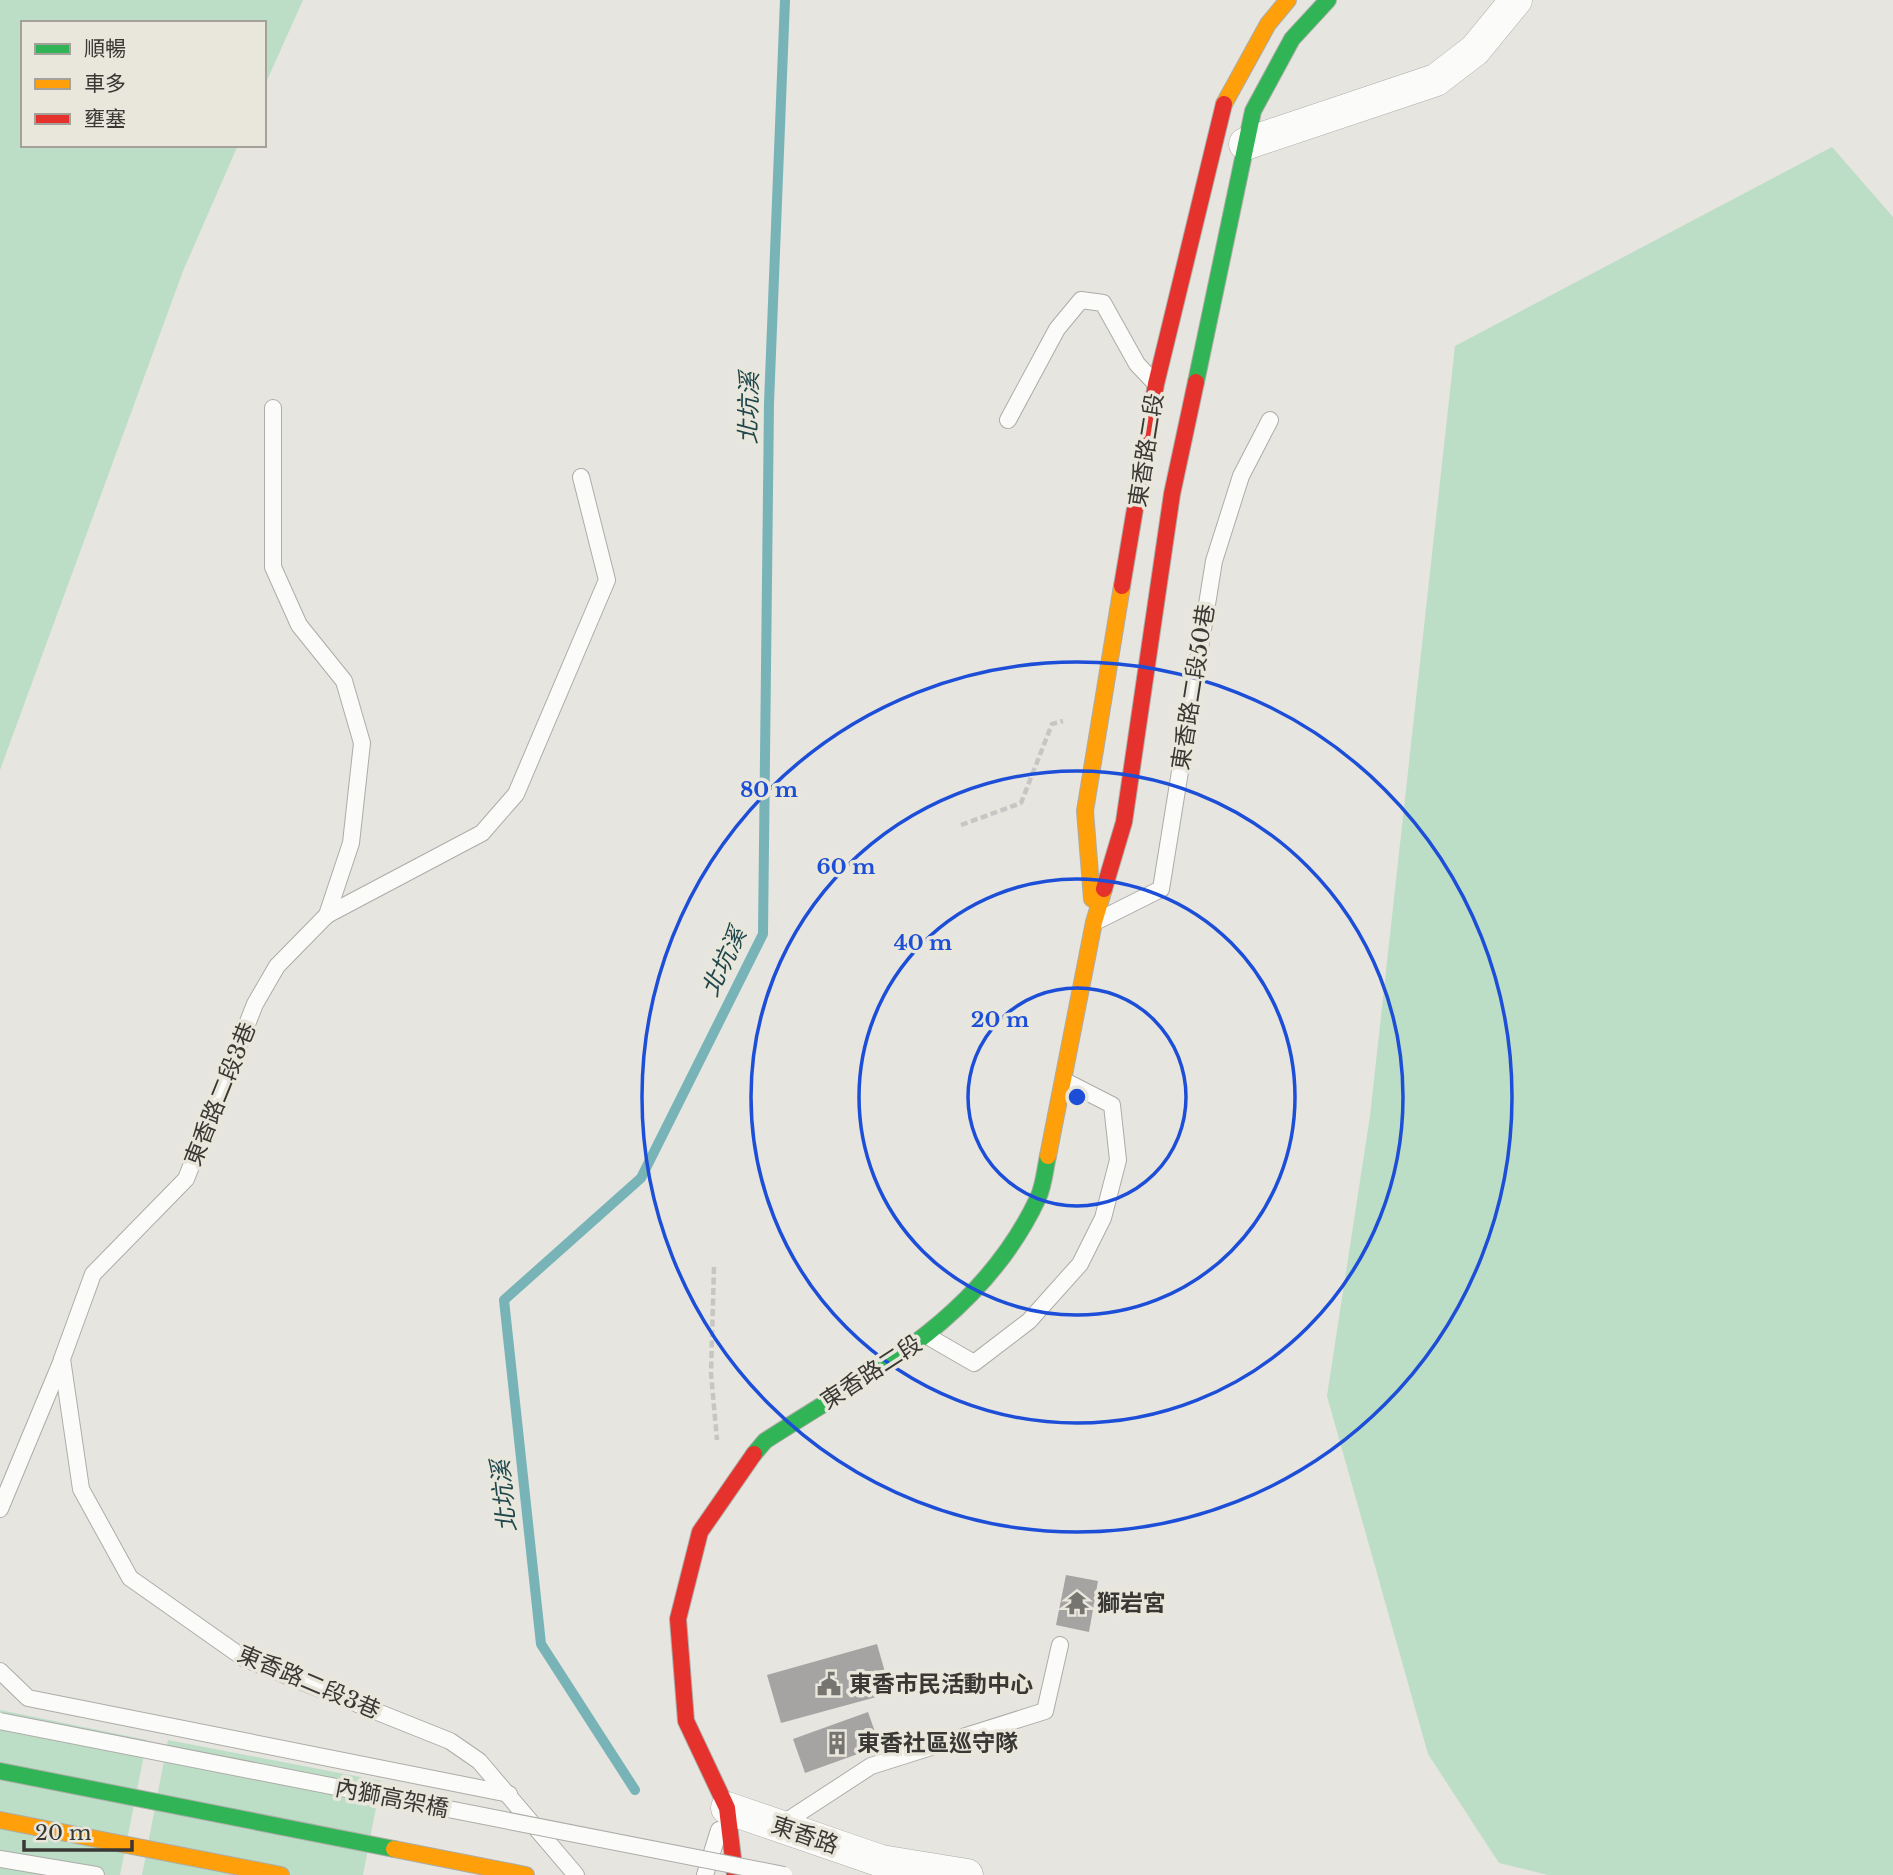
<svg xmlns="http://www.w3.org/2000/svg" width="1893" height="1875" font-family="'Libre Baskerville','Noto Sans TC',serif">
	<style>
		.green { fill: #bcddc6 }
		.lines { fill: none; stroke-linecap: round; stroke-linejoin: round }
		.stream { stroke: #78b3b8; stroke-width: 10 }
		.building { fill: #a6a4a3 }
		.lane-casing { stroke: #adaca8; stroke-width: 18 }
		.street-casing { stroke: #adaca8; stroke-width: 33 }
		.fast-casing { stroke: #adaca8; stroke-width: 18 }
		.slow-casing { stroke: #adaca8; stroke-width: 18 }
		.jam-casing { stroke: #adaca8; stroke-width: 18 }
		.path { stroke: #c7c6c4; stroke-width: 4.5; stroke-dasharray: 7 3.5; stroke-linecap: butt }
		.lane { stroke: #fbfbfa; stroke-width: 16 }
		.street { stroke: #fbfbfa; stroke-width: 32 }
		.fast { stroke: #30b455; stroke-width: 16 }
		.slow { stroke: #ff9f0a; stroke-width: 16 }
		.jam { stroke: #e5322d; stroke-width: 16 }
		.lane-bridge-casing { stroke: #adaca8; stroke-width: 18; stroke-linecap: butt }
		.lane-bridge { stroke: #fbfbfa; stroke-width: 16 }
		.ring { fill: none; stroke: #1d4ed8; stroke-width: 3.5 }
		.labels { text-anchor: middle; stroke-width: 7; stroke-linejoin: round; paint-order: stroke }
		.street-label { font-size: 23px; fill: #393834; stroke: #e9e7dc }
		.poi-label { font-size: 23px; font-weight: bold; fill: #393834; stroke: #e9e7dc; text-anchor: start }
		.water-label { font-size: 24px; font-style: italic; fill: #1f474c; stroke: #e9e7dc }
		.centre { fill: #1d4ed8; stroke: #e9e7dc; stroke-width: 3.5 }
		.ring-label { font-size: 21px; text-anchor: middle; font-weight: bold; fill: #1d4ed8; stroke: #e9e7dc; stroke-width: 7; stroke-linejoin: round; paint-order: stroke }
	</style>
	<rect width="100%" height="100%" fill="#e6e5df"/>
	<!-- green -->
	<g class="green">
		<path d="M0 0H303L264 87V23H23V145H238L183 271 0 770Z"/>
		<path d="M1832 147 1893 217V1875H1548L1499 1863 1428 1754 1327 1396 1370 1116 1455 346Z"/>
		<path d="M0 1710 147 1740 120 1875H0Z"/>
		<path d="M168 1740 381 1781 363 1875H142Z"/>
	</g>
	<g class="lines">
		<!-- stream -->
		<path class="stream" d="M635 1790 541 1644 504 1300 641 1178 763 934 769 403 785 0"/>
	</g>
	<!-- building -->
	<g class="building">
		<path d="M1066 1575 1098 1581 1089 1632 1056 1625Z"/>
		<path d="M877 1644 891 1693 781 1723 767 1675Z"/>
		<path d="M868 1712 880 1746 805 1773 793 1739Z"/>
	</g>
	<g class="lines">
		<!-- lane casing -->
		<g class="lane-casing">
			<g id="lane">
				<path d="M273 408V567L299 625 344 681 362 743 351 843 327 915 277 966 255 1004 186 1179 93 1274 62 1359 81 1489 130 1578 245 1659 450 1741 479 1761 576 1875"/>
				<path d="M1008 420 1057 329 1081 300 1103 303 1137 364 1155 383"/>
				<path d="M327 915 482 833 516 794 607 580 581 477"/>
				<path d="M1099 920 1161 889 1214 561 1241 476 1270 420"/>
				<path d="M929 1337 974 1363 1029 1321 1080 1264 1103 1218 1118 1160 1112 1105 1065 1081"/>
				<path d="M0 1509 62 1360"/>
				<path d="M0 1671 28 1698 509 1794"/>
				<path d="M779 1826 871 1766 1045 1711 1060 1645"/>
				<path d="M0 1859 96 1875"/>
				<path d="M705 1875 719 1830"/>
			</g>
		</g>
		<!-- street casing -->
		<g class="street-casing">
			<g id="street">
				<path d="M1245 144 1436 80 1475 50 1516 0"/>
				<path d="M727 1808 881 1861 967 1875"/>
			</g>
		</g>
		<!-- fast casing -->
		<g class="fast-casing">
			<g id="fast">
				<path d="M1196 382 1253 111 1292 39 1328 0"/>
				<path d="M754 1454 765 1441C872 1372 982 1318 1038 1198 1044 1185 1045 1169 1048 1156"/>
				<path d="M0 1771 394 1849"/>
			</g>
		</g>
		<!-- slow casing -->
		<g class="slow-casing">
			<g id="slow">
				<path d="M1224 104 1268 24 1288 0"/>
				<path d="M1092 899 1085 811 1122 586"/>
				<path d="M1048 1156 1094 922 1104 889"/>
				<path d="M0 1820 281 1875"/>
				<path d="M394 1849 526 1875"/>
			</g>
		</g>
		<!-- jam casing -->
		<g class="jam-casing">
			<g id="jam">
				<path d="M1122 586 1156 384 1224 104"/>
				<path d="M1104 889 1124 822 1172 494 1196 382"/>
				<path d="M735 1875 727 1808 686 1721 678 1619 700 1532 754 1454"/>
			</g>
		</g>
		<!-- path -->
		<g class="path">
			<path d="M961 825 1021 803 1052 724 1063 721"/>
			<path d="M714 1267 711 1373 717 1440"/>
		</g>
		<!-- lane -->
		<use href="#lane" class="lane"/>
		<!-- street -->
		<use href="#street" class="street"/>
		<!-- fast -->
		<use href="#fast" class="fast"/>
		<!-- slow -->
		<use href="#slow" class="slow"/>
		<!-- jam -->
		<use href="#jam" class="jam"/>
		<!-- lane-bridge casing -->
		<g class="lane-bridge-casing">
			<path id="lane-bridge" d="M0 1721 784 1875"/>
		</g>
		<!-- lane-bridge -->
		<use href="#lane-bridge" class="lane-bridge"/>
	</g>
	<!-- distance rings -->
	<g class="ring">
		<circle cx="1077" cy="1097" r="109"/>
		<circle cx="1077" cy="1097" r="218"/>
		<circle cx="1077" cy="1097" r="326"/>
		<circle cx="1077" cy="1097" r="435"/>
	</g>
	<!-- icons -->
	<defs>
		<g id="temple-bare" transform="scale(1.89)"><path d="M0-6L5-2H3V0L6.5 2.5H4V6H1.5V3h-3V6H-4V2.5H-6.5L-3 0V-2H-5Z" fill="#767570" stroke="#e9e7dc" stroke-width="2.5" paint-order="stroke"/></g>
		<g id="civic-bare" transform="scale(1.89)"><path d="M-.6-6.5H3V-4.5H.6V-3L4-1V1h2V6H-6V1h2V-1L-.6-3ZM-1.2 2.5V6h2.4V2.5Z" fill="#767570" stroke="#e9e7dc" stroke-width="2.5" paint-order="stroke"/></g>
		<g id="building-bare" transform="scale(1.89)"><path d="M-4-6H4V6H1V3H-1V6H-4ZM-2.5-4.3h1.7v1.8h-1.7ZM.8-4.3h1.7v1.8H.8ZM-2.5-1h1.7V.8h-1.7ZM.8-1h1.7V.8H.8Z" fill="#767570" stroke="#e9e7dc" stroke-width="2.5" paint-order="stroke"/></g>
	</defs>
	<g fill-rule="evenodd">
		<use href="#temple-bare" x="1077" y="1603"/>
		<use href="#civic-bare" x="829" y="1684"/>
		<use href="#building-bare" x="837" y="1743"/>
	</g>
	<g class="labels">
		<!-- street labels -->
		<g class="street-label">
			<text transform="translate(1146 450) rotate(-81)" y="8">東香路二段</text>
			<text transform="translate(1193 687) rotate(-81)" y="8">東香路二段50巷</text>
			<text transform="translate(220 1094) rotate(-68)" y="8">東香路二段3巷</text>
			<text transform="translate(871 1372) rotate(-33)" y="8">東香路二段</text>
			<text transform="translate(309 1682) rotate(23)" y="8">東香路二段3巷</text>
			<text transform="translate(392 1798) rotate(11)" y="8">內獅高架橋</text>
			<text transform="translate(805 1835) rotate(19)" y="8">東香路</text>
		</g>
		<!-- poi labels -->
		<g class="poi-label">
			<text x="1097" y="1611">獅岩宮</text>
			<text x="849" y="1692">東香市民活動中心</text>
			<text x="857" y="1751">東香社區巡守隊</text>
		</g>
		<!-- water labels -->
		<g class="water-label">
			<text transform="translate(749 408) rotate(-89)" y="8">北坑溪</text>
			<text transform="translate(724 962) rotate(-65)" y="8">北坑溪</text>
			<text transform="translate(504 1496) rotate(-96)" y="8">北坑溪</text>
		</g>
	</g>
	<circle cx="1077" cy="1097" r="10" class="centre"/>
	<g class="ring-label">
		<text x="769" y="797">80 m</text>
		<text x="846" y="874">60 m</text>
		<text x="923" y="950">40 m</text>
		<text x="1000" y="1027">20 m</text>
	</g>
	<!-- legend -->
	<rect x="21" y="21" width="245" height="126" fill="#e9e7dc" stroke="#a3a199" stroke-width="2"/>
	<rect x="35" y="44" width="35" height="10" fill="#30b455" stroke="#a3a199" stroke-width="2"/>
	<text x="84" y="56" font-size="21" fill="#393834">順暢</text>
	<rect x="35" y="79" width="35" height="10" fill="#ff9f0a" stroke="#a3a199" stroke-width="2"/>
	<text x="84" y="91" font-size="21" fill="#393834">車多</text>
	<rect x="35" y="114" width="35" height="10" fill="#e5322d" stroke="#a3a199" stroke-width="2"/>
	<text x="84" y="126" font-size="21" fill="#393834">壅塞</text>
	<!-- scale -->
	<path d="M24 1840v10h108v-10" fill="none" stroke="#393834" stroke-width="3.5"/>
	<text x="35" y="1840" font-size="21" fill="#393834" stroke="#e9e7dc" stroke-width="5" paint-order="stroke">20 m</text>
</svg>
